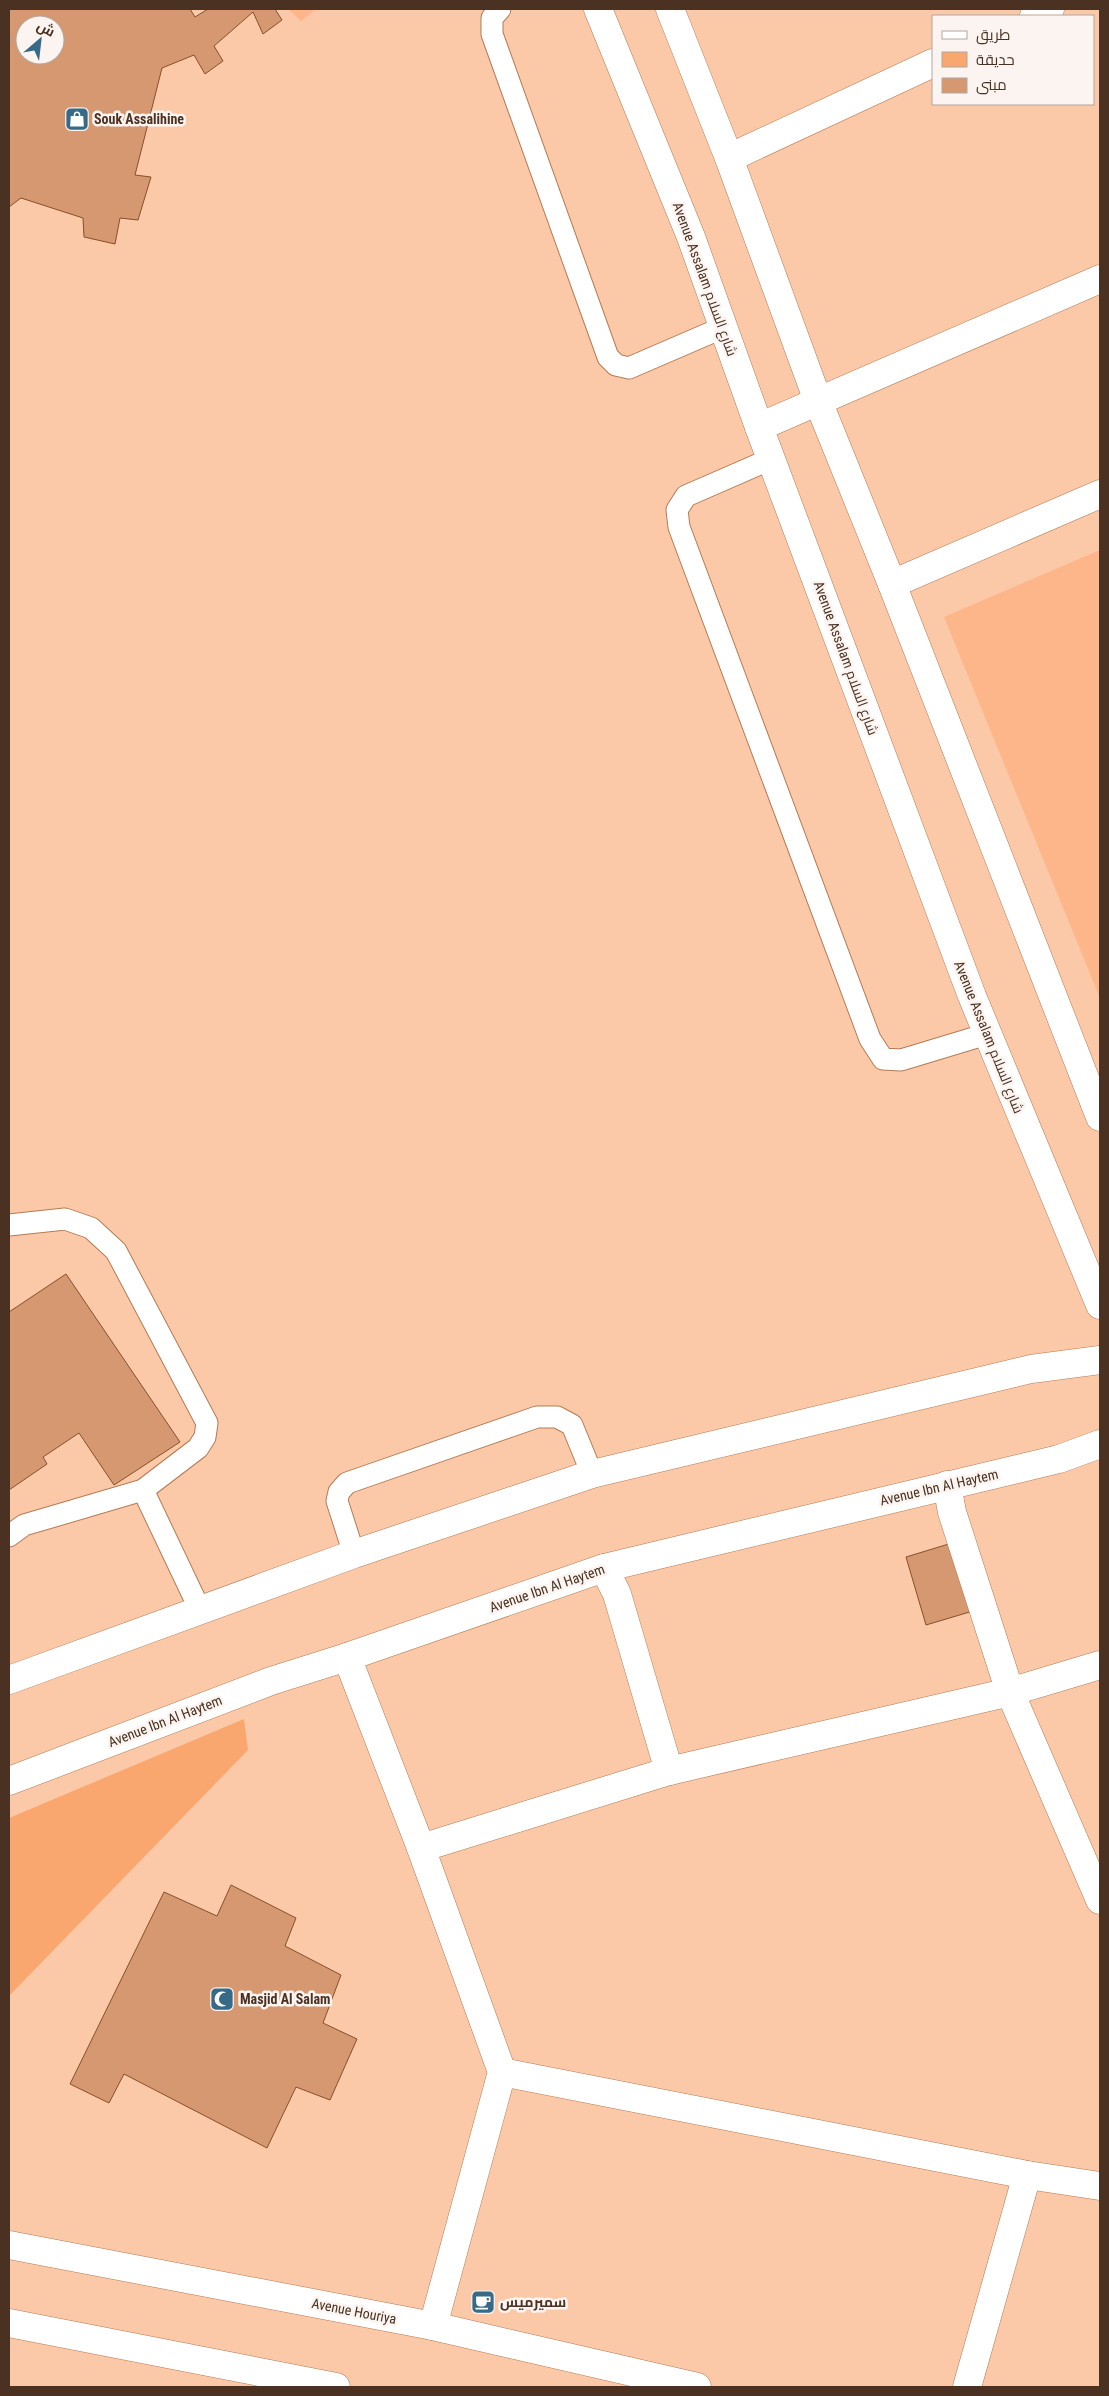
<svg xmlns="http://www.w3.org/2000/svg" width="1109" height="2396" font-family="'Roboto Condensed',Cairo,sans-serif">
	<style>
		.built { fill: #fcb689 }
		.green { fill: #faa76f }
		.building { fill: #d59871; stroke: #875029; fill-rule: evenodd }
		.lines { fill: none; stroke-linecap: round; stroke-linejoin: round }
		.lane-casing { stroke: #b57b54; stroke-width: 23 }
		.street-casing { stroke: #b57b54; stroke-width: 29 }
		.secondary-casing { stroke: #b57b54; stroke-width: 29 }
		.lane { stroke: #fff; stroke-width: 21 }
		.street { stroke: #fff; stroke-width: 28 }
		.secondary { stroke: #fff; stroke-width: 28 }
		.labels { text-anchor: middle; stroke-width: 5; stroke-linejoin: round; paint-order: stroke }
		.poi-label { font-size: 14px; font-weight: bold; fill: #4a3121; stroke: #fbf4f0; text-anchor: start }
		.street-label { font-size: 14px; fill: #4a3121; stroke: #fbf4f0 }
	</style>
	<rect width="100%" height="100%" fill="#fbc9a8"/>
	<!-- built -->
	<g class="built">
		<path d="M288 9H316L301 21Z"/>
		<path d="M1100 550V998L944 617Z"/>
	</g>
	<!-- green -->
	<path class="green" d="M244 1719 248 1750 9 1996V1818Z"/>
	<!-- building -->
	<g class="building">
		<path d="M9 9H190L195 17 208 9H275L282 20 263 34 253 12 214 46 223 61 205 74 194 55 162 68 135 175 151 177 138 220 120 218 115 244 84 237 83 218 21 198 9 207ZM25 25H55V55H25Z"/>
		<path d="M66 1274 180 1442 114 1485 79 1433 43 1457 47 1464 9 1490V1312Z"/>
		<path d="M952 1543 973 1611 926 1625 906 1557Z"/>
		<path d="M231 1885 296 1918 285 1946 341 1975 323 2023 357 2039 330 2100 296 2087 267 2148 124 2074 109 2103 70 2084 164 1892 217 1916Z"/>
	</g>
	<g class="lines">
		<!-- lane casing -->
		<g class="lane-casing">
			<g id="lane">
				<path d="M500 9 492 18V34L608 357 616 365 629 368 724 327"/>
				<path d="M771 459 686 496 677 510 679 527 870 1039 883 1059 901 1060 987 1034"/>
				<path d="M9 1225 65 1219 91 1228 116 1251 207 1423 205 1437 198 1448 143 1490 24 1525 9 1536"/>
				<path d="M143 1490 200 1610"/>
				<path d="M354 1554 337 1501 339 1492 347 1483 537 1417H557L572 1425 592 1474"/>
			</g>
		</g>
		<!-- street casing -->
		<g class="street-casing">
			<g id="street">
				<path d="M1034 16 1050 9"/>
				<path d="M729 158 933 63"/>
				<path d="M759 427 1100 279"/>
				<path d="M892 584 1100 494"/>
				<path d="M947 1485 952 1512 1010 1692 1100 1900"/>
				<path d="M604 1568 617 1594 669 1771"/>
				<path d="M347 1657 421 1848 502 2072 433 2326"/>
				<path d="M421 1848 669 1771 1010 1692 1100 1665"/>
				<path d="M502 2072 1027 2175 1100 2186"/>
				<path d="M967 2387 1027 2175"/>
			</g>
		</g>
		<!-- secondary casing -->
		<g class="secondary-casing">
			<g id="secondary">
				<path d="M598 9 691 237 759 427 972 996 1100 1305"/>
				<path d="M670 9 729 158 818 401 892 584 1100 1117"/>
				<path d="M9 1680 354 1554 592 1474 1031 1369 1100 1360"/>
				<path d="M9 1781 271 1681 347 1657 604 1568 1059 1459 1100 1444"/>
				<path d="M9 2245 433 2326 697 2387"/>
				<path d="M9 2323 336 2387"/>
			</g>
		</g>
		<!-- lane -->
		<use href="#lane" class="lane"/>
		<!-- street -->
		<use href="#street" class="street"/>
		<!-- secondary -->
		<use href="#secondary" class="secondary"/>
	</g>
	<!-- icons -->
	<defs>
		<g id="shop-square" transform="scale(1.25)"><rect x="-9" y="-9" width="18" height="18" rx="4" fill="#366a87" stroke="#fbf4f0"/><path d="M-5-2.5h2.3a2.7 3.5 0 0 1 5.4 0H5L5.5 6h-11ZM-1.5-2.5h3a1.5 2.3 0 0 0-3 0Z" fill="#fff"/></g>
		<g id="mosque-square" transform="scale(1.25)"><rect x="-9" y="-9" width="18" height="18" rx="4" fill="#366a87" stroke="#fbf4f0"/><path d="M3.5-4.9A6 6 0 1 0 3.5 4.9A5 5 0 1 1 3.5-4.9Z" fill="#fff"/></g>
		<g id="cafe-square" transform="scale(1.25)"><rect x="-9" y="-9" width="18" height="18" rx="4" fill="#366a87" stroke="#fbf4f0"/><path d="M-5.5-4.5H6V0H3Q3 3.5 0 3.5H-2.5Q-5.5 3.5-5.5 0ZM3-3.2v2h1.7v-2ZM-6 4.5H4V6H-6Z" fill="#fff"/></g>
	</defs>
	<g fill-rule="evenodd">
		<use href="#shop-square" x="77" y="119"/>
		<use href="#mosque-square" x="222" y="1999"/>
		<use href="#cafe-square" x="483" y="2302"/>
	</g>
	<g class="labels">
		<!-- poi labels -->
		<g class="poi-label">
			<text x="94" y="124">Souk Assalihine</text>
			<text x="240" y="2004">Masjid Al Salam</text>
			<text x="500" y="2307">سميرميس</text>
		</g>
		<!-- street labels -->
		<g class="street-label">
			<text transform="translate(705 279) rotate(70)" y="5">Avenue Assalam شارع السلام</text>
			<text transform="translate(846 658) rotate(70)" y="5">Avenue Assalam شارع السلام</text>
			<text transform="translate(989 1037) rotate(68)" y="5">Avenue Assalam شارع السلام</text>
			<text transform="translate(939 1487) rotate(-13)" y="5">Avenue Ibn Al Haytem</text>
			<text transform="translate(547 1588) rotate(-19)" y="5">Avenue Ibn Al Haytem</text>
			<text transform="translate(165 1721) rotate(-21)" y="5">Avenue Ibn Al Haytem</text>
			<text transform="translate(354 2311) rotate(11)" y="5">Avenue Houriya</text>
		</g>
	</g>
	<!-- border -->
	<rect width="1109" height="2396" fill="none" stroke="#4a3121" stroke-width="20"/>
	<!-- legend -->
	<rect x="932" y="15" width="162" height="90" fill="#fbf4f0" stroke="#b4a69d"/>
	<rect x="942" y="31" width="25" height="8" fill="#ffffff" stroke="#b4a69d"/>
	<text x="976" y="40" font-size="15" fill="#4a3121">طريق</text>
	<rect x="942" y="52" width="25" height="15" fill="#faa76f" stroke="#b4a69d"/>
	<text x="976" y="65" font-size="15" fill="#4a3121">حديقة</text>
	<rect x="942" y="78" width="25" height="15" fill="#d59871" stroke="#b4a69d"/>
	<text x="976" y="90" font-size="15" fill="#4a3121">مبنى</text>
	<!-- north arrow -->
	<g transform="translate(40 40) rotate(28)"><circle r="24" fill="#fbf4f0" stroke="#b4a69d"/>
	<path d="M0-4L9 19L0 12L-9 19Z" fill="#366a87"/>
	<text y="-8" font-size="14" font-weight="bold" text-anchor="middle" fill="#4a3121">ش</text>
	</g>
</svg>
